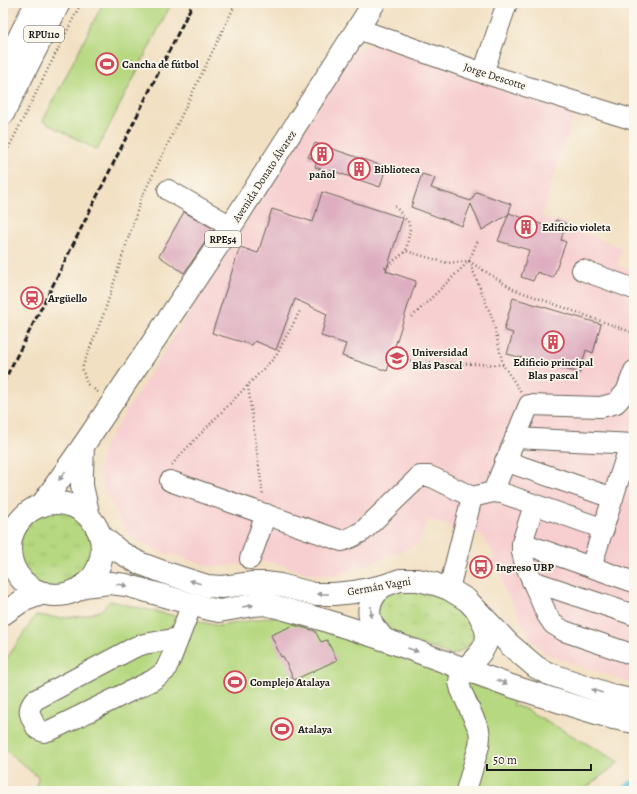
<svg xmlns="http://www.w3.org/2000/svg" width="637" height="794" font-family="Alegreya,serif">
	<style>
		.built { fill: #f7cfd0 }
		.grass { fill: url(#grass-tufts); stroke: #697a4e }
		.pitch { fill: #b6d880; stroke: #697a4e }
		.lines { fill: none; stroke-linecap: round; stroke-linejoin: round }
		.canal { stroke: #57bfd4; stroke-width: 15 }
		.building { fill: #deaec0 }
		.minor-casing { stroke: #676156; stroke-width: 22 }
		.major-casing { stroke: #676156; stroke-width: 24 }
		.path { stroke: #676156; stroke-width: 2.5; stroke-dasharray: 1 3; stroke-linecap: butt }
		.minor { stroke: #fff; stroke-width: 20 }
		.major { stroke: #fff; stroke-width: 22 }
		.rail { stroke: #1c1c1c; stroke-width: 3; stroke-dasharray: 6 3; stroke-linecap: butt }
		.oneway { fill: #999 }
		.labels { text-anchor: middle; stroke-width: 3.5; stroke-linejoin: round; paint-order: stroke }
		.shield { fill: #fbf7ec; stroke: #5f5e5a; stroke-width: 1 }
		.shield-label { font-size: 10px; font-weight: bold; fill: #1c1c1c }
		.poi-label { font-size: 11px; font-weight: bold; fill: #1c1c1c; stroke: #fbf7ec; text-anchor: start }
		.street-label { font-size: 11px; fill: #1c1c1c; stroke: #fbf7ec }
	</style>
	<defs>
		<pattern id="grass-tufts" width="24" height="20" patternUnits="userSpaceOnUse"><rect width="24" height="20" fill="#b6d880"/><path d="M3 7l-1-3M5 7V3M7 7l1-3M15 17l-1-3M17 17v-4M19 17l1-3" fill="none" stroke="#9cb96e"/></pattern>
	</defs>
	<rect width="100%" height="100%" fill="#fbf7ec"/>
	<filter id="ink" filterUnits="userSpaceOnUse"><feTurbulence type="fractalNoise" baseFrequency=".025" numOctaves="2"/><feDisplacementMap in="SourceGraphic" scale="8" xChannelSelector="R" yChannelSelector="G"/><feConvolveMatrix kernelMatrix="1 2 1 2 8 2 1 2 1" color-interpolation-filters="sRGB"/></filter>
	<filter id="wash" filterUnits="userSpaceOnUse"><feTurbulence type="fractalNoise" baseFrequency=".012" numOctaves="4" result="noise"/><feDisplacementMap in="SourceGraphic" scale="16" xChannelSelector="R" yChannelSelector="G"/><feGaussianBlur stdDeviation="0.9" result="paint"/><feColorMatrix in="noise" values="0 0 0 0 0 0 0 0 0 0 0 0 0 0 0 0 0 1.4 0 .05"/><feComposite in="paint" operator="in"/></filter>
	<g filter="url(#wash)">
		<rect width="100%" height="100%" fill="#f2e0c2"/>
		<!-- built -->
		<path class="built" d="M375 44 575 112 541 216 622 248 617 265 634 271V682H628L560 659 545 653 531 640 503 586 501 572 491 564 494 555 482 536 428 520 417 545 354 570 338 575H323L303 572 274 562H261L216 567 205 565 160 551 133 538 125 529 106 494 102 483 99 472 100 460 105 445 355 50Z"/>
		<!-- grass -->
		<g class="grass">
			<circle cx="55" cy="549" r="39"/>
			<path d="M411 585 467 606 477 633C471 645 464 651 452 655L395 636 375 614 385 591Z"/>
		</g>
		<!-- pitch -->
		<g class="pitch">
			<path d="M103 3H165L170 6 97 150 43 121Z"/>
			<path d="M110 601 219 626 283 615 515 699 513 705 525 709 619 762 582 791H36L38 777 3 748V664L36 615 59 618 83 616 100 611Z"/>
		</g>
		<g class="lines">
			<!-- canal -->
			<path class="canal" d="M629 791 634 787"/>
		</g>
		<g id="blocks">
			<!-- building -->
			<g class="building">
				<path d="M315 143 386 167 380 187 330 170 329 172 315 167 317 160 308 157Z"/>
				<path d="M422 174 435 178 431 188 471 201 476 192 511 204 509 214 482 230 471 204 462 226 411 207Z"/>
				<path d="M322 192 403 218 386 271 416 281 387 371 342 356 346 344 321 336 327 314 295 299 276 350 255 341 252 345 212 333 240 247 258 253 272 209 313 222Z"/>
				<path d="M184 212 214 229 184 273 159 256Z"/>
				<path d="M509 213 552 228 556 220 566 224 561 240 566 242 553 278 537 272 533 281 521 277 529 250 498 241Z"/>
				<path d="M513 298 601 324 593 353 586 350 580 373 507 354 513 333 504 330Z"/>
				<path d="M294 625 315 631 321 642 327 640 337 660 294 680 283 656 281 657 271 635Z"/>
			</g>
		</g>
	</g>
	<g filter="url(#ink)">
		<use href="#blocks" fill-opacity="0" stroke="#676156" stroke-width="1"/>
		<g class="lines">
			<!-- minor casing -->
			<g class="minor-casing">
				<g id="minor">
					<path d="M358 29 483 73 634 120"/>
					<path d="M483 73 507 3"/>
					<path d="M168 190 231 226"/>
					<path d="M582 270 634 289"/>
					<path d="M515 438 634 444"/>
					<path d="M505 461 613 498"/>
					<path d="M170 481 342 541 352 537 363 531 420 476H429L436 479 472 497 493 492 502 493 604 529"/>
					<path d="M493 492 529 405 601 407 616 403 626 392 634 371"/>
					<path d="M534 505 522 543V552L525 564 547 615 553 624 564 631 634 655"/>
					<path d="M522 543 634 582"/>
					<path d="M250 559 266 514"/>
					<path d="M591 567 630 444"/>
					<path d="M532 581 634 615"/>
					<path d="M449 589 472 497"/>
					<path d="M179 638 144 644 135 647 35 700C25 711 31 717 37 729L44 732 51 730 153 680 165 671 171 658 192 604"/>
					<path d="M465 669 460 676 459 682 461 690 479 730 480 737 479 746 466 791"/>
				</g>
			</g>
			<!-- major casing -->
			<g class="major-casing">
				<g id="major">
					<path d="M3 70 36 3"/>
					<path d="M3 114 59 3"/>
					<path d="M83 446 82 472V486L89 517"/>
					<circle cx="56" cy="549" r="46"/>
					<path d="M41 506 83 446 231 226 374 3"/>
					<path d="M100 535 120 552 139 563 166 573 207 586 222 587 253 583H265L280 585 314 594H334L354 592 383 586 400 580H418L435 584 449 589 467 600 510 645 536 667 547 673 613 696 634 701"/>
					<path d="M83 586 110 583 126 585 192 604 205 608 219 611 253 605 265 604 277 607 324 620 383 639 511 686 580 708 613 718 634 722"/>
					<path d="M3 614 22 601 44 593"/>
					<path d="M383 639C380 634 376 630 373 626 365 611 371 596 383 586"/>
					<path d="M465 669C484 650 495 641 480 616"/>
				</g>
			</g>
			<!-- path -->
			<g class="path">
				<path d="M3 159 81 3"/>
				<path d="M395 206 408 222 410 229 406 251"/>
				<path d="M469 261 478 240"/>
				<path d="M385 268 406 251 447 263 469 261 493 320 503 365 521 392"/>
				<path d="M412 317 469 261 513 289 634 333"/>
				<path d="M398 361 503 365"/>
				<path d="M248 386 263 496"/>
				<path d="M98 392 87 384 82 368 104 313 141 199 236 3"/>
				<path d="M172 465 181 454 276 356 301 309"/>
			</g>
			<!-- minor -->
			<use href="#minor" class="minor"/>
			<!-- major -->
			<use href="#major" class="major"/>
			<!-- rail -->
			<path class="rail" d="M3 383 51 289 193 3"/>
		</g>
		<!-- one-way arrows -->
		<defs><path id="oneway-solid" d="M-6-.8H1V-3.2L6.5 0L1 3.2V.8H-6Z"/></defs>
		<g class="oneway">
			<use href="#oneway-solid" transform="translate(62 476) rotate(125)"/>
			<use href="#oneway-solid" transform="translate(195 582) rotate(-162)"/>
			<use href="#oneway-solid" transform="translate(122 585) rotate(9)"/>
			<use href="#oneway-solid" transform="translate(323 594) rotate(-180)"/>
			<use href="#oneway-solid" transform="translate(248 606) rotate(-9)"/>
			<use href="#oneway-solid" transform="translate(371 612) rotate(89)"/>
			<use href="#oneway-solid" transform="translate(413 650) rotate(20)"/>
			<use href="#oneway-solid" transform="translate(502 682) rotate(20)"/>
			<use href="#oneway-solid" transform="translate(597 691) rotate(-161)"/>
		</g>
	</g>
	<!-- icons -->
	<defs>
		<g id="stadium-ring" transform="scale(1.15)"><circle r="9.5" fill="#fbf7ec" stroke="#d1495b" stroke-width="1.5"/><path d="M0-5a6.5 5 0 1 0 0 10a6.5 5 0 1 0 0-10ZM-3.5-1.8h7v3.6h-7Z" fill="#d1495b"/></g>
		<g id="building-ring" transform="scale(1.15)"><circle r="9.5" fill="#fbf7ec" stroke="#d1495b" stroke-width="1.5"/><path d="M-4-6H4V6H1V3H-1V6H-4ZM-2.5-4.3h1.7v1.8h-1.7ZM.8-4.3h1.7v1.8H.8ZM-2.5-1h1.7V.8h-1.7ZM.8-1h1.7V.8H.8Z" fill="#d1495b"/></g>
		<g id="station-ring" transform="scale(1.15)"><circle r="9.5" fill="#fbf7ec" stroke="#d1495b" stroke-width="1.5"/><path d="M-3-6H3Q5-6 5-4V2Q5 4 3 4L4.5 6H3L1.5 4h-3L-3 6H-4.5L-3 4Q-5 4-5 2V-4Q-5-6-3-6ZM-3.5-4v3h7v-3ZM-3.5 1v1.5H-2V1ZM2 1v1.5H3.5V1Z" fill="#d1495b"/></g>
		<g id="university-ring" transform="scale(1.15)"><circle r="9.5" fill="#fbf7ec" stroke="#d1495b" stroke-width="1.5"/><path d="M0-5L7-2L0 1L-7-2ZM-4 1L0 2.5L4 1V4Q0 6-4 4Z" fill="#d1495b"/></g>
		<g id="bus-ring" transform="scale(1.15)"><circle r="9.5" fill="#fbf7ec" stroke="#d1495b" stroke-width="1.5"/><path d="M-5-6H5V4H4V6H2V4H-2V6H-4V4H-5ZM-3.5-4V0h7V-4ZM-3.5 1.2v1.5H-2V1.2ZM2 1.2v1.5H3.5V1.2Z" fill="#d1495b"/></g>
	</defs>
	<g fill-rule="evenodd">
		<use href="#stadium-ring" x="107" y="64"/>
		<use href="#building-ring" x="322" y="154"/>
		<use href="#building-ring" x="359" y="169"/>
		<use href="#building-ring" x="526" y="227"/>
		<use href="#station-ring" x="32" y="298"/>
		<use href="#building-ring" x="553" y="342"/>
		<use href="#university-ring" x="397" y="358"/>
		<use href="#bus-ring" x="481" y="567"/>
		<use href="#stadium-ring" x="235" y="682"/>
		<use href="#stadium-ring" x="282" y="729"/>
	</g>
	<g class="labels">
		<!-- shield labels -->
		<g class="shield">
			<rect x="24" y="26" width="40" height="16" rx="3"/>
			<rect x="205" y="231" width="36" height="16" rx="3"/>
		</g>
		<g class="shield-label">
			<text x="44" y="38">RPU110</text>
			<text x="223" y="243">RPE54</text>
		</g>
		<!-- poi labels -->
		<g class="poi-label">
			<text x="122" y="68">Cancha de fútbol</text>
			<text x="374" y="173">Biblioteca</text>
			<text x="322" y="178" text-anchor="middle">pañol</text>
			<text x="542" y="231">Edificio violeta</text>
			<text x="48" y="302">Argüello</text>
			<text x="412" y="356">Universidad<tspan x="412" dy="13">Blas Pascal</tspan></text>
			<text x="553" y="366" text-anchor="middle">Edificio principal<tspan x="553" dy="13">Blas pascal</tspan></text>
			<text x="496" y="571">Ingreso UBP</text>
			<text x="250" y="686">Complejo Atalaya</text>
			<text x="298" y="733">Atalaya</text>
		</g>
		<!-- street labels -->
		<g class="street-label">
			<text transform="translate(495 76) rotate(18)" y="4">Jorge Descotte</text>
			<text transform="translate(264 176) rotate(-57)" y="4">Avenida Donato Álvarez</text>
			<text transform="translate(379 586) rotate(-10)" y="4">Germán Vagni</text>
		</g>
	</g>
	<!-- margin -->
	<rect width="637" height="794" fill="none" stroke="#fbf7ec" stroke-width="16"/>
	<!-- scale -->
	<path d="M487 764v6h104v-6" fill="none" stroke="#1c1c1c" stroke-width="2"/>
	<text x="493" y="764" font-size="12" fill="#1c1c1c" stroke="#fbf7ec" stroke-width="3" paint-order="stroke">50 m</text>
</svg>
